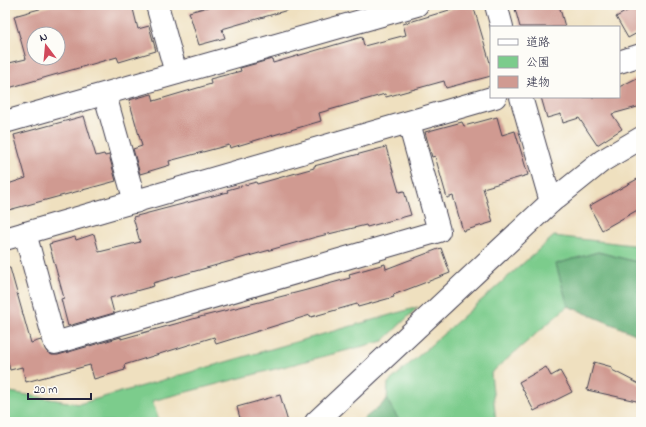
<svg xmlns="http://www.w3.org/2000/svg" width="646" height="427" font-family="'Indie Flower','Klee One',sans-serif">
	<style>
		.green { fill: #7ccc8c; stroke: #4f7764 }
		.forest { fill: #65b078; stroke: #44695a }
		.building { fill: #d09a91; fill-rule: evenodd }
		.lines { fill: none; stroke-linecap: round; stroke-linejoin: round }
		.minor-casing { stroke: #413e4f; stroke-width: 24 }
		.tertiary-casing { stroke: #413e4f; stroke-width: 24 }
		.minor { stroke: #fff; stroke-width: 22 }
		.tertiary { stroke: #fff; stroke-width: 22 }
	</style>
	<rect width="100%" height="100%" fill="#fdfcf7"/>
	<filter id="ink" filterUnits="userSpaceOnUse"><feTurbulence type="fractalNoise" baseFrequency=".025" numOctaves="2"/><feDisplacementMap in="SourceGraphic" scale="8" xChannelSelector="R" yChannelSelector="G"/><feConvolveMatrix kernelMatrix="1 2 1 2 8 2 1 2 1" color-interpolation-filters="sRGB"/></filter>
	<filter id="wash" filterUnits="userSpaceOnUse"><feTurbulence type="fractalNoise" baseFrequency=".012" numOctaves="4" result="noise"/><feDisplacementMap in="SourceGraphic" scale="16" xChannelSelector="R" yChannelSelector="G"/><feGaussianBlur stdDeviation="0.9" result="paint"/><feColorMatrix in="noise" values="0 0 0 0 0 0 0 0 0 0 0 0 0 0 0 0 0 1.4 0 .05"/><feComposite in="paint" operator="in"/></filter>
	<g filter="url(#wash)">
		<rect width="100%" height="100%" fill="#efe0bf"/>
		<!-- green -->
		<g class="green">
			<path d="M554 236 641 246V263L598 252 556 264 568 306 491 373 496 422H400L387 400 388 383Z"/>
			<path d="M418 307 383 341 152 401 159 420 156 422H5V389L10 392 79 404Z"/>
		</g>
		<!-- forest -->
		<g class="forest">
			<path d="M598 252 641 263V340L640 336 568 306 556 264Z"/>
			<path d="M387 400 400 422H360Z"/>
		</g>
		<g id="blocks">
			<!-- building -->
			<g class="building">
				<path d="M54 5H132L138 29 149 26 156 51 119 62 117 57 5 89V64L26 59 14 16ZM34 34H58V58H34Z"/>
				<path d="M215 5H287L288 10 222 29 225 38 199 45 189 12Z"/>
				<path d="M466 5H473L491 66V76L446 88 444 81 386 97 385 94 319 113 321 121 230 148 229 145 169 161 170 165 140 174 133 149 142 146 129 100 152 94 154 101 211 84 210 79 241 71 240 68 272 59 273 63 362 37 364 46 406 35 403 24Z"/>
				<path d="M514 5H559L565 27H520Z"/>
				<path d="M638 5H641V31L628 38 616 17Z"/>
				<path d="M641 76V106L612 114 622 129 597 145 579 118 563 123 561 114 547 118 541 97H619V87Z"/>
				<path d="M84 116 96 156 104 154 105 156 109 155 116 181 5 211V185L26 178 14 135Z"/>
				<path d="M497 117 502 135 515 131 528 175 483 188 493 222 463 231 453 196 447 198 435 156 432 157 425 132 462 122 464 126Z"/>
				<path d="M386 147 399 192 404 191 411 215 367 227 366 225 316 237 153 283 154 286 110 298 114 313 68 326 61 299 64 298 49 244 75 237 76 240 94 234 99 252 140 242 133 217 228 192 227 190 256 182 257 184 314 168V166Z"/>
				<path d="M641 177V208L602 230 589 206Z"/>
				<path d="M441 248 450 273 393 295 394 297 358 307 357 304 311 317 310 315 216 344 214 337 124 365 125 370 94 379 90 365 26 382 22 367 10 370 5 351V268H10L31 343 41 340 47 352 52 355H58L121 337V339L200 317 303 291 350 278 349 274 385 264 386 269Z"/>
				<path d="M594 362 612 367V370L641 385V402L587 390Z"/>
				<path d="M546 367 551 376 560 371 572 392 534 411 519 382Z"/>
				<path d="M280 395 288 422H241L237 407Z"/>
			</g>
		</g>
	</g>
	<g filter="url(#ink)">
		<use href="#blocks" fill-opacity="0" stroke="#413e4f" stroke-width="1"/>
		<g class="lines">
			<!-- minor casing -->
			<g class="minor-casing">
				<g id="minor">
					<path d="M157 5 176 73"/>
					<path d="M496 5 502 27"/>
					<path d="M619 62 641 55"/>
					<path d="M105 95 135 202"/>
					<path d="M521 97 551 202"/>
					<path d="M5 122 417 5"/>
					<path d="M25 233 55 343 439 231 409 123"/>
					<path d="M5 239 495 97"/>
				</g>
			</g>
			<!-- tertiary casing -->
			<g class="tertiary-casing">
				<path id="tertiary" d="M316 422 551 202 602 161 641 138"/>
			</g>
			<!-- minor -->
			<use href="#minor" class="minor"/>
			<!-- tertiary -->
			<use href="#tertiary" class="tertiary"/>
		</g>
	</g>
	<!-- margin -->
	<rect width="646" height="427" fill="none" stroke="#fdfcf7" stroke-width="20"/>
	<!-- legend -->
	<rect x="490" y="26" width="130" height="72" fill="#fdfcf7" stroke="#a5a5ac"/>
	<rect x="498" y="39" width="20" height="6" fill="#ffffff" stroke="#a5a5ac"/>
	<text x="526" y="46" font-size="12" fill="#22223b">道路</text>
	<rect x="498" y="56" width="20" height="12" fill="#7ccc8c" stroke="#a5a5ac"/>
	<text x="526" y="66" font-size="12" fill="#22223b">公園</text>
	<rect x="498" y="76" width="20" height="12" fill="#d09a91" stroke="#a5a5ac"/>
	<text x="526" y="86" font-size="12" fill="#22223b">建物</text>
	<!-- north arrow -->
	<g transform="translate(46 46) rotate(344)"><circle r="19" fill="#fdfcf7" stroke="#a5a5ac"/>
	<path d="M0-3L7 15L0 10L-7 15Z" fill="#d1495b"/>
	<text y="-6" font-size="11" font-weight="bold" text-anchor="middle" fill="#22223b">N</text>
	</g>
	<!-- scale -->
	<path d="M28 393v6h63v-6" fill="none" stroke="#22223b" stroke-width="2"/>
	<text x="34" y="393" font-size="12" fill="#22223b" stroke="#fdfcf7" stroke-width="3" paint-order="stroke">20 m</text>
</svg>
